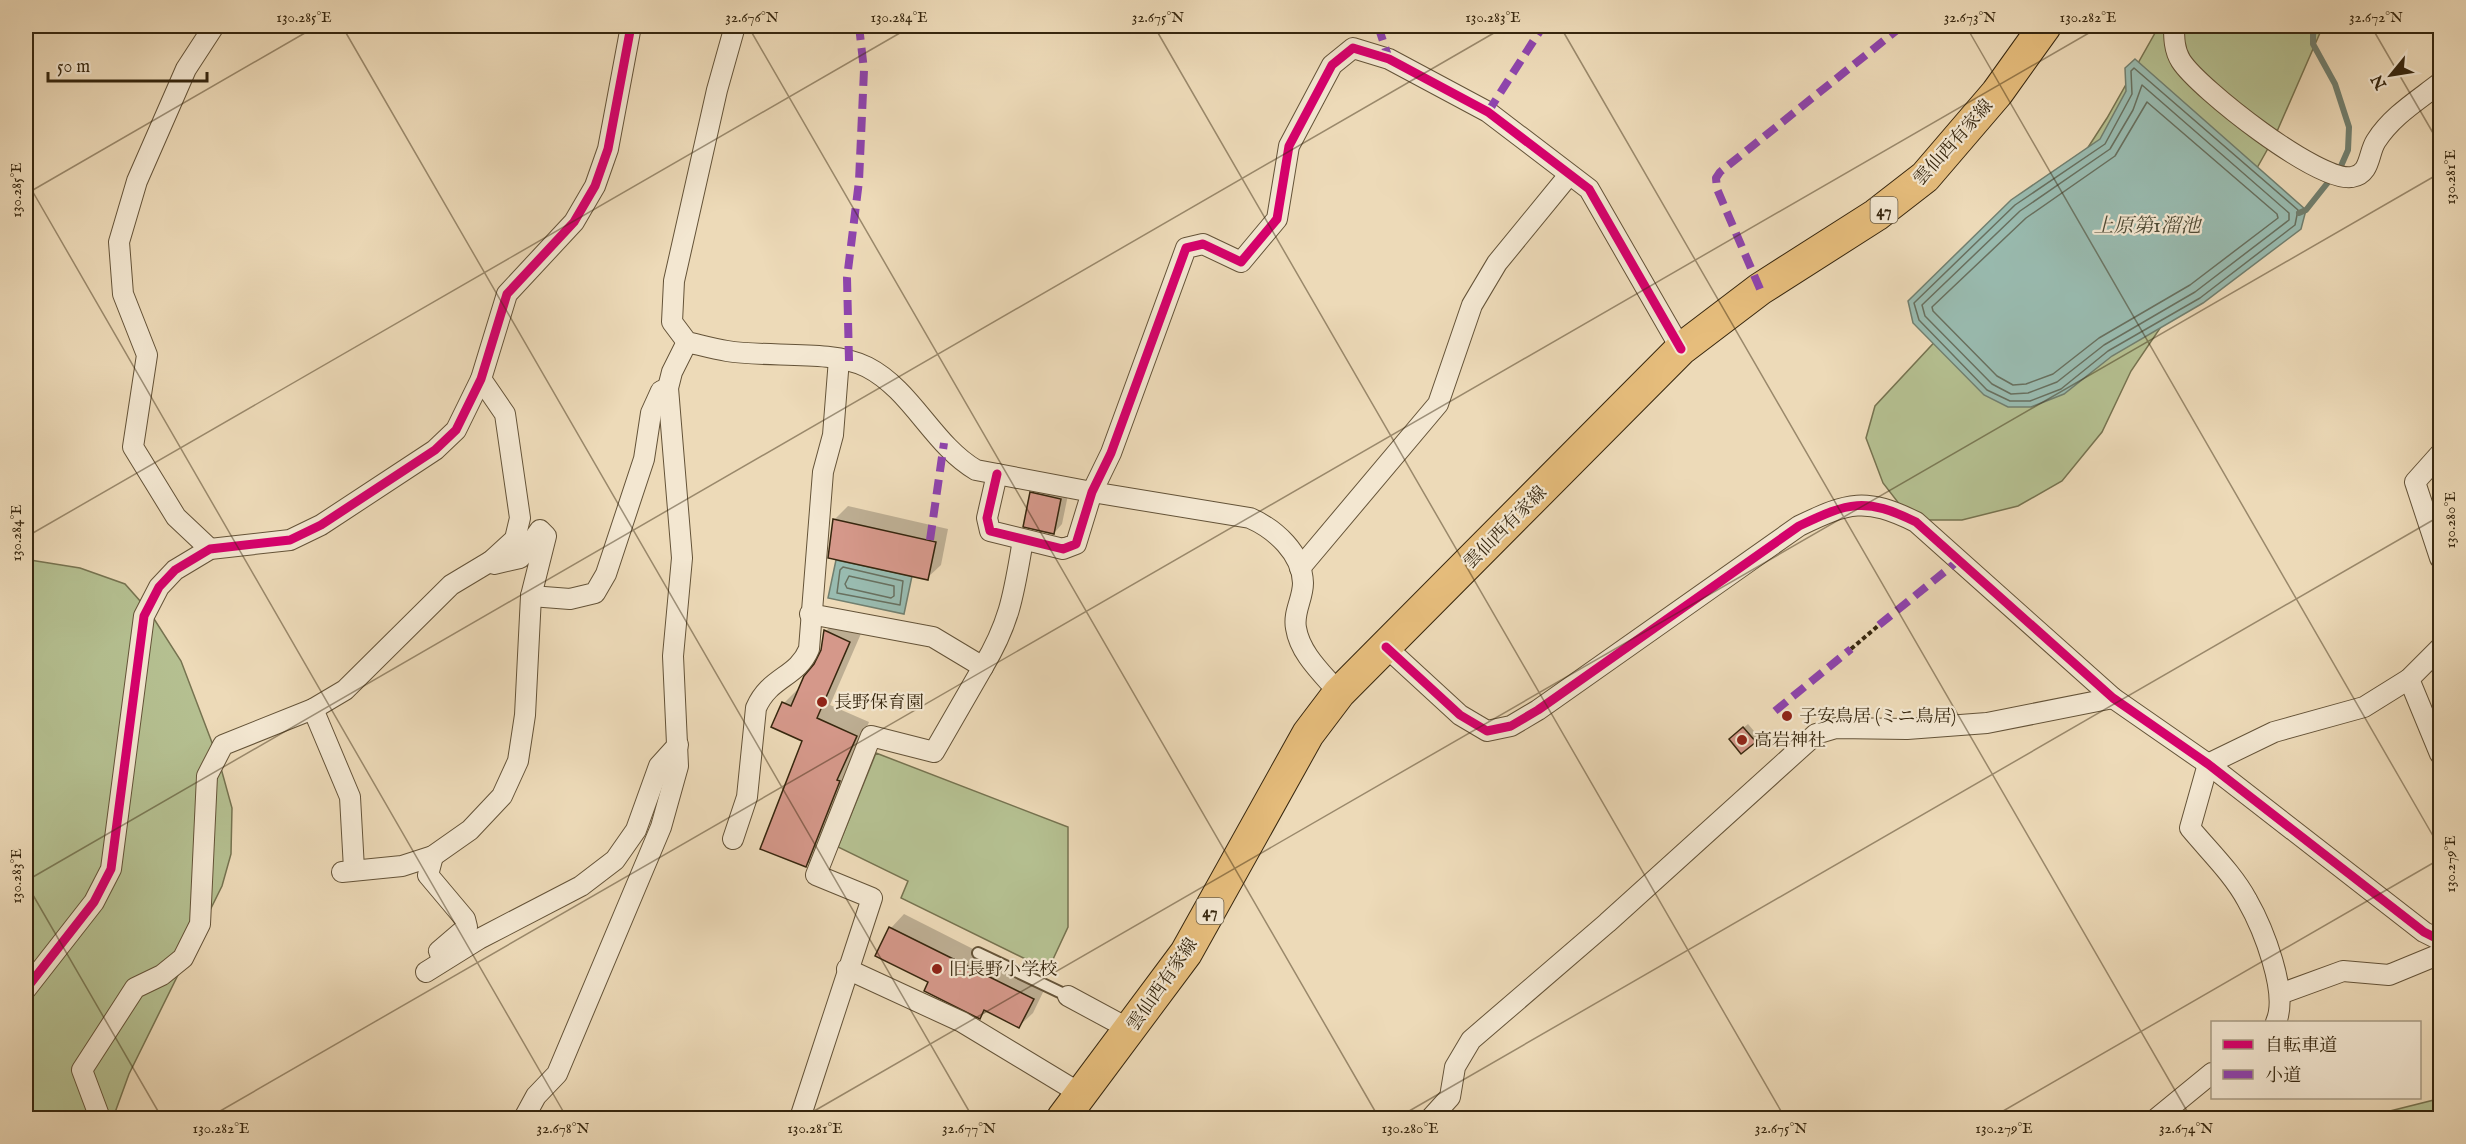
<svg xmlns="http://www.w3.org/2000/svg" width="2466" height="1144" font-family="'IM FELL English','Noto Serif JP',serif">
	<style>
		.green { fill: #b5c091; stroke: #767350; stroke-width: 1.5 }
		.water { fill: #99bbb0; stroke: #717f6f; stroke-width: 1.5 }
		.shadow { fill: #0003 }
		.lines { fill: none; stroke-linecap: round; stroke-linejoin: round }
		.shore { stroke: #68705f; stroke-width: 1.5 }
		.stream { stroke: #717f6f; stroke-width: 6 }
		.building { fill: #d5988a; stroke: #36260e; stroke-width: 1.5 }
		.lane-casing { stroke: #645338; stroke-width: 14 }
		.street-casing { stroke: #645338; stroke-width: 22 }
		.primary-casing { stroke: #36260e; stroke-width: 34 }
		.path { stroke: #36260e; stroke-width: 4; stroke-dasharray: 4.5 3; stroke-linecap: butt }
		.lane { stroke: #f3e7d1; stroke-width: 10 }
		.street { stroke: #f3e7d1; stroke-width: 20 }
		.primary { stroke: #e6bd7c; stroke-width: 32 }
		.quiet { stroke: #8e44ad; stroke-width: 8; stroke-dasharray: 15 8; stroke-linecap: butt }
		.cycleway-casing { stroke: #f3e7d1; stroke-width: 13 }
		.cycleway { stroke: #d6006c; stroke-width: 9 }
		.ticks { fill: none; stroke: #36260e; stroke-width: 1.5; stroke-opacity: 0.45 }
		.poi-dot { fill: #8f2418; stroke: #f3e7d1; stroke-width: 2 }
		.labels { text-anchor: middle; stroke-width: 4.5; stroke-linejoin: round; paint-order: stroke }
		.shield { fill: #f3e7d1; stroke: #6f6048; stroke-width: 1.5 }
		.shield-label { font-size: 16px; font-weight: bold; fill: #36260e }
		.street-label { font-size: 18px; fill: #36260e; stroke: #f3e7d1 }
		.poi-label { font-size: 18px; fill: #36260e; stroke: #f3e7d1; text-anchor: start }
		.water-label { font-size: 20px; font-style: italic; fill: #4f4b36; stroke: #f3e7d1 }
		.neatline { fill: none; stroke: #36260e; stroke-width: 2 }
		.ticks-label { font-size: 15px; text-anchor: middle; fill: #36260e }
	</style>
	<rect width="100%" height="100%" fill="#eddab8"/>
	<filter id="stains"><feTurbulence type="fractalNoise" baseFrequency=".00333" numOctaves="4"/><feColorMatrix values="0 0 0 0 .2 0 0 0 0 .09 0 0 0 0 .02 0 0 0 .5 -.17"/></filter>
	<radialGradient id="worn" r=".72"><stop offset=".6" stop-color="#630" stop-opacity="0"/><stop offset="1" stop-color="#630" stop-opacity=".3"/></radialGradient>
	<!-- green -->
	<g class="green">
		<path d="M2159 26H2323L2275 136 2200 269 2131 371 2102 432 2062 481 2018 506 1962 520H1921L1900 505 1883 483 1866 438 1875 406 2025 245 2107 118Z"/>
		<path d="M30 560 80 568 125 584 149 611 181 661 219 761 232 808 231 854 222 886 129 1074 113 1118H26V562Z"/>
		<path d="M876 753 1068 827V927L1048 970 901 898 908 881 838 847Z"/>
		<path d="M2438 1099 2440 1118H2362Z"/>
	</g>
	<!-- water -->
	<g class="water">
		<path d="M2135 59 2306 210 2301 229 2203 303 2112 356 2064 394 2031 407H2008L1984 395 1913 323 1908 301 2011 200 2100 139 2126 91 2125 68Z"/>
		<path d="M836 560 912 576 904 614 828 598Z"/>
	</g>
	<!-- shadow -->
	<g class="shadow">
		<path d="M1040 484 1069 490 1062 524 1054 533 1031 493Z"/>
		<path d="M848 506 948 529 941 565 927 578 834 520Z"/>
		<path d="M839 618 863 629 830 705 869 722 850 766 819 852 806 866 804 740 784 703 797 690 800 691 822 651 826 631Z"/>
		<path d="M1748 724 1759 737 1755 741 1735 735Z"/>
		<path d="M904 914 1046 986 1033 1013 1019 1026 987 1010 979 1017 930 982 877 955 891 928Z"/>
	</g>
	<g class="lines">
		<!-- shore -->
		<g class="shore">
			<path d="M2134 68 2298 210 2295 225 2200 298 2108 351 2061 389 2030 401H2010L1987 390 1919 320 1914 303 2015 205 2105 144 2132 94 2131 71Z"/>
			<path d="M2142 85 2289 213V220L2195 292 2104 345 2057 382 2028 393 2011 394 1992 384 1925 316 1922 305 2020 211 2110 149 2133 110Z"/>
			<path d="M2147 102 2277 214 2278 218 2190 285 2099 338 2053 374 2026 384 2013 385 1997 376 1933 311 1932 307 2026 218 2115 156Z"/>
			<path d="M843 567 903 581 900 605 837 593 840 570Z"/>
			<path d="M849 576 894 586V596L891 598 847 588 845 584Z"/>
		</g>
		<!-- stream -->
		<path class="stream" d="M2299 213 2306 210 2341 166 2348 150 2349 127 2335 84 2313 44V34L2318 26"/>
	</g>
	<!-- building -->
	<g class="building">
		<path d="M1030 492 1061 499 1054 534 1023 527Z"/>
		<path d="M833 519 936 542 928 580 828 558Z"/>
		<path d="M824 630 850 642 817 718 857 736 837 780 840 781 806 867 760 849 802 741 771 727 782 702 791 706 804 676 814 664 821 650Z"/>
		<path d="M1743 727 1756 742 1741 754 1729 739Z"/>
		<path d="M889 927 1034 999 1019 1028 984 1010 980 1019 924 991 928 982 875 956Z"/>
	</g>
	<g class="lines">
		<!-- lane casing -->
		<g class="lane-casing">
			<path id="lane" d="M978 953 1068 996"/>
		</g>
		<!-- street casing -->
		<g class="street-casing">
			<g id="street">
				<path d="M735 26 717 90 674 281 672 322 687 342C700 345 714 349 727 351 768 358 832 349 867 367 912 390 933 445 976 470L1092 492 1250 518C1275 529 1302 553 1303 583 1303 599 1293 612 1296 628 1300 654 1323 674 1339 693"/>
				<path d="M2174 26C2174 37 2174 50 2181 61 2199 89 2319 183 2352 177 2371 174 2368 153 2376 141 2392 116 2417 101 2440 83"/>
				<path d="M2440 454 2415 482 2440 558"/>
				<path d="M997 474 987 518 990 531 1063 549 1076 544 1092 492 1111 453 1186 248 1203 244 1241 262 1277 219 1289 146 1332 65 1353 48 1389 59 1488 112 1589 189 1681 349"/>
				<path d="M210 549 176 517 133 447 147 355 123 294 119 242 137 181 186 69 214 26"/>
				<path d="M1300 568 1438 404 1472 305 1497 263 1569 175"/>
				<path d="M531 596 570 599 595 593 606 574 644 459 651 413 661 391 668 388"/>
				<path d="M1386 647 1460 715 1487 731 1511 726 1538 710 1799 526C1849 502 1865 497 1916 522L2113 698 2208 764 2424 932 2440 940"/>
				<path d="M983 667C1011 620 1014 592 1023 540"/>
				<path d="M2409 679 2440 754"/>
				<path d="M313 709 350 797 354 869"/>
				<path d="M733 839 747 797 756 708C770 676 797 678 809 649L823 472 833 435 839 359"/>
				<path d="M433 856 428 875 465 919 467 927 439 951 441 956"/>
				<path d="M342 872 402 866 433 856 470 830 502 796 518 761 525 715 531 596 546 536 540 530 520 558 494 564 491 561"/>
				<path d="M847 969 962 1022 1081 1094"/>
				<path d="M426 972 479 939 581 886 615 860 636 830 659 766 678 745"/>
				<path d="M26 989 94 902 111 869 144 616 159 587 175 570 210 549 290 540 321 525 435 450 456 430 481 379 507 294 574 222 595 186 608 149 631 26"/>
				<path d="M2280 994 2343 971 2389 975 2440 954"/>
				<path d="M1068 996 1131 1030"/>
				<path d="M2276 1022C2289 993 2263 928 2247 900 2233 874 2209 851 2190 828L2208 764 2274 732 2364 707 2409 679 2440 648"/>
				<path d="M100 1118 82 1070 135 988 162 975 183 958 200 924 207 776 223 745 313 709 345 690 451 585 491 561 515 539 520 518 505 414 481 379"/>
				<path d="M524 1118 536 1096 557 1074 661 827 678 766 673 656 682 558 668 388 672 372 687 342"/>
				<path d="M800 1118 872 898 816 875 871 736 934 752 983 667 933 637 810 614"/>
				<path d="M1431 1118 1450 1097 1455 1067 1471 1040 1607 923 1816 734 1836 728 1907 729 1987 723 2113 698"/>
				<path d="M2157 1118 2212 1073"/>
			</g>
		</g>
		<!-- primary casing -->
		<g class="primary-casing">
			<path id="primary" d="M1063 1118 1186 953 1308 734 1339 693 1681 349 1760 289 1876 215 1925 177 1997 93 2045 26"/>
		</g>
		<!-- path -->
		<path class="path" d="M1851 649 1879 625"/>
		<!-- lane -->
		<use href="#lane" class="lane"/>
		<!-- street -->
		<use href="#street" class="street"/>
		<!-- primary -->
		<use href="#primary" class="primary"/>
		<!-- quiet -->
		<g class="quiet">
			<path d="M1378 26 1389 59"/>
			<path d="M1488 112 1543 26"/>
			<path d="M1760 289 1717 189 1716 178 1720 172 1902 26"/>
			<path d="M849 361 847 278 859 181 864 70 859 26"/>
			<path d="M930 540 944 443"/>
			<path d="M1879 625 1959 560"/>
			<path d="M1775 711 1851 649"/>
		</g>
		<!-- cycleway casing -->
		<g class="cycleway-casing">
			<g id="cycleway">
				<path d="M997 474 987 518 990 531 1063 549 1076 544 1092 492 1111 453 1186 248 1203 244 1241 262 1277 219 1289 146 1332 65 1353 48 1389 59 1488 112 1589 189 1681 349"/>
				<path d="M1386 647 1460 715 1487 731 1511 726 1538 710 1799 526C1849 502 1865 497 1916 522L2113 698 2208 764 2424 932 2440 940"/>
				<path d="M26 989 94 902 111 869 144 616 159 587 175 570 210 549 290 540 321 525 435 450 456 430 481 379 507 294 574 222 595 186 608 149 631 26"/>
			</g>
		</g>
		<!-- cycleway -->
		<use href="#cycleway" class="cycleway"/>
	</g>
	<!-- ticks -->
	<path class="ticks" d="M342 26 973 1118M748 26 1379 1118M1154 26 1785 1118M1560 26 2191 1118M1966 26 2440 848M2371 26 2440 145M26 180 567 1118M26 194 317 26M26 537 912 26M26 881 1506 26M26 883 162 1118M208 1118 2101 26M802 1118 2440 173M1397 1118 2440 516M1991 1118 2440 859"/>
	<!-- markers -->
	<g class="poi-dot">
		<circle cx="822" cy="702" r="6"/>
		<circle cx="1787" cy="716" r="6"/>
		<circle cx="1742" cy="740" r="6"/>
		<circle cx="937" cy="969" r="6"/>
	</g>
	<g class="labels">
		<!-- shield labels -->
		<g class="shield">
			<rect x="1870.5" y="197" width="27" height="26" rx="4.5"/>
			<rect x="1196.5" y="898" width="27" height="26" rx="4.5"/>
		</g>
		<g class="shield-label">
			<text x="1884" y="216">47</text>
			<text x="1210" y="917">47</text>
		</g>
		<!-- street labels -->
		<g class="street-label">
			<text transform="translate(1953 142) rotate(-48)" y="6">雲仙西有家線</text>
			<text transform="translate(1505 527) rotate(-45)" y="6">雲仙西有家線</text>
			<text transform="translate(1162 984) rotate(-55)" y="6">雲仙西有家線</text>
		</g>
		<!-- poi labels -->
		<g class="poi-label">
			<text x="834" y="708">長野保育園</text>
			<text x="1799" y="722">子安鳥居 (ミニ鳥居)</text>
			<text x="1754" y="746">高岩神社</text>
			<text x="949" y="975">旧長野小学校</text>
		</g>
		<!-- water labels -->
		<g class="water-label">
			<text x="2147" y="232">上原第1溜池</text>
		</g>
	</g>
	<!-- margin -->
	<rect width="2466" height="1144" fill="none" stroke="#eddab8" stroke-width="66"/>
	<!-- legend -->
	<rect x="2211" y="1021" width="210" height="78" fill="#f3e7d1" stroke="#a79a83" stroke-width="1.5"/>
	<rect x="2223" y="1040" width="30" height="9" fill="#d6006c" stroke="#a79a83" stroke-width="1.5"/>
	<text x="2265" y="1051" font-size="18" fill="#36260e">自転車道</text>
	<rect x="2223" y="1070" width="30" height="9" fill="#8e44ad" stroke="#a79a83" stroke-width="1.5"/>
	<text x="2265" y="1081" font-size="18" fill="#36260e">小道</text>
	<!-- north arrow -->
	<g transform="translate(2391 75) rotate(240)" stroke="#f3e7d1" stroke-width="4.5" paint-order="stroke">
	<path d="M0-4.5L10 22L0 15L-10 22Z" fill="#36260e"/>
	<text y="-9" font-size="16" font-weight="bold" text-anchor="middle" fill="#36260e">N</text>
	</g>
	<!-- scale -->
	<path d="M48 72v9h159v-9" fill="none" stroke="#36260e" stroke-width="3"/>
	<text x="57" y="72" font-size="18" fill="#36260e" stroke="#f3e7d1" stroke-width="4.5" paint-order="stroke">50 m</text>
	<rect x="33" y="33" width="2400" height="1078" class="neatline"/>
	<g class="ticks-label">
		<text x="304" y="22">130.285°E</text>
		<text x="752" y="22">32.676°N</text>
		<text x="899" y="22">130.284°E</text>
		<text x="1158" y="22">32.675°N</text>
		<text x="1493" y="22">130.283°E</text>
		<text x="1970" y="22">32.673°N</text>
		<text x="2088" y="22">130.282°E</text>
		<text x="2376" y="22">32.672°N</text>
		<text transform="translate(2450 177) rotate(-90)" y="5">130.281°E</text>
		<text transform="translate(16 190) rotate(-90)" y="5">130.285°E</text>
		<text transform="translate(2450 520) rotate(-90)" y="5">130.280°E</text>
		<text transform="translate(16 533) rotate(-90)" y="5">130.284°E</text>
		<text transform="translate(2450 864) rotate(-90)" y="5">130.279°E</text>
		<text transform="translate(16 876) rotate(-90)" y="5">130.283°E</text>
		<text x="221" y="1133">130.282°E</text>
		<text x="563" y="1133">32.678°N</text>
		<text x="815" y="1133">130.281°E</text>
		<text x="969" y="1133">32.677°N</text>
		<text x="1410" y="1133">130.280°E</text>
		<text x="1781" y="1133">32.675°N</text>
		<text x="2004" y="1133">130.279°E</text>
		<text x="2186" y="1133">32.674°N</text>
	</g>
	<rect width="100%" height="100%" filter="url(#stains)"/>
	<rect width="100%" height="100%" fill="url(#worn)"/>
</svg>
